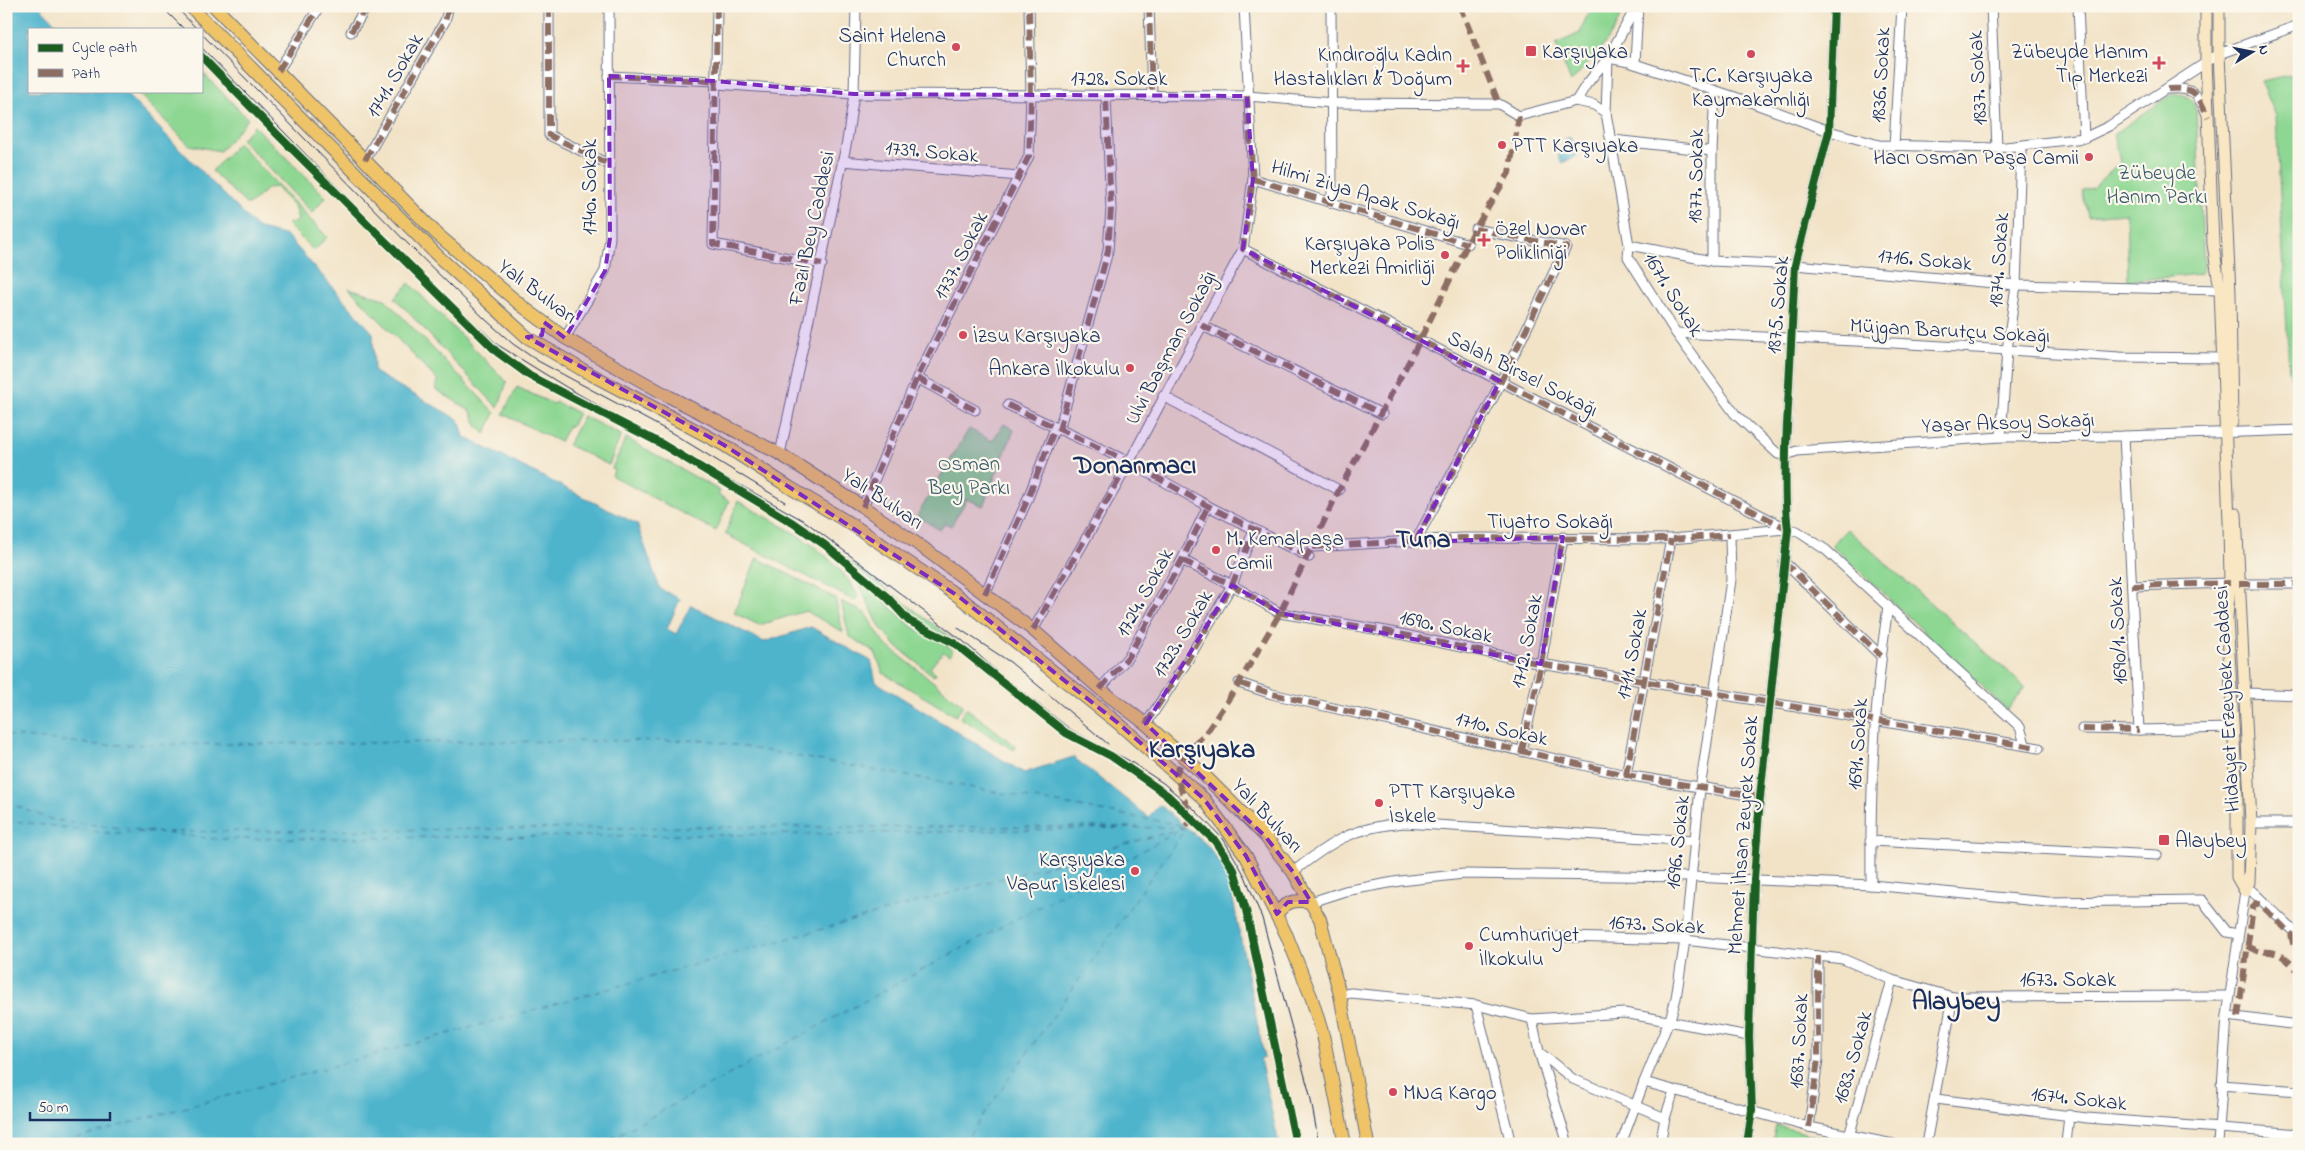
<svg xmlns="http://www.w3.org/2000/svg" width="2305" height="1150" font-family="'Indie Flower',sans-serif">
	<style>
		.green { fill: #8ed793; stroke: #548378 }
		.water { fill: #4db4cc; stroke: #347295 }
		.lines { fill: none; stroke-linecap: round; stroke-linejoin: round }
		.ferry { stroke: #2a577f; stroke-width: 1; stroke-dasharray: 6 5; stroke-linecap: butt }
		.street-casing { stroke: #666e83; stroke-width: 11 }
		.secondary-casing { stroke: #666e83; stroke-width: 13 }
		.primary-casing { stroke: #666e83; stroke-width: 14 }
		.street { stroke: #fff; stroke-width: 9 }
		.secondary { stroke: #f9e7c3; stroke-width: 11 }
		.primary { stroke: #efc469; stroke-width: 12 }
		.tram { stroke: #1b2f5e; stroke-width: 1 }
		.quiet { stroke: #8d6e63; stroke-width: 6; stroke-dasharray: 12 6; stroke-linecap: butt }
		.cycleway-casing { stroke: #fbf7ec; stroke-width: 11 }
		.cycleway { stroke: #1b5e20; stroke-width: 8 }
		.marked { fill: #7b2cbf; fill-opacity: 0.2; stroke: #7b2cbf; stroke-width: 4; stroke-dasharray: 10 6; stroke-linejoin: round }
		.poi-dot { fill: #d1495b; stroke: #fbf7ec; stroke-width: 2 }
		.labels { text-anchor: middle; stroke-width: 4.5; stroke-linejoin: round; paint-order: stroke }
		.poi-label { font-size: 21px; fill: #1b2f5e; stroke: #fbf7ec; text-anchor: start }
		.street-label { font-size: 21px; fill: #1b2f5e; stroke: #fbf7ec }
		.park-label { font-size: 21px; fill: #38596b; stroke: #fbf7ec }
		.district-label { font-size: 26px; font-weight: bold; fill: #1b2f5e; stroke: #fbf7ec }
	</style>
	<rect width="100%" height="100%" fill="#fbf7ec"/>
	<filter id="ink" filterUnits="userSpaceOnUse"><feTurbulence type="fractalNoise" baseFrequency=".02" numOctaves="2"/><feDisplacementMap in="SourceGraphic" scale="10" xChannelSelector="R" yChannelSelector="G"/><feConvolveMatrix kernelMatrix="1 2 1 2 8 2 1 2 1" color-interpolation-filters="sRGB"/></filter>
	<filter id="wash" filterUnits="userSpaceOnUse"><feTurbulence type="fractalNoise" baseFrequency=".0096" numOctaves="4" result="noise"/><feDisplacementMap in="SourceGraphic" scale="20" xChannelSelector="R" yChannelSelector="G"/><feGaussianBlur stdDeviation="1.12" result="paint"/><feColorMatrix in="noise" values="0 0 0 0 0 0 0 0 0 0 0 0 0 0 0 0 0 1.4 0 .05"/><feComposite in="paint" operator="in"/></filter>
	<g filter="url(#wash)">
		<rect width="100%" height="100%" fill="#f2e3c7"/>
		<!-- green -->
		<g class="green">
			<path d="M1596 6H1623C1617 37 1591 59 1571 82L1556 44 1580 33 1586 18Z"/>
			<path d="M201 71 248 119 220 151 189 145 136 91H201Z"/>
			<path d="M2299 73V391H2294L2289 371 2276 116 2261 81Z"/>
			<path d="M2172 94C2186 93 2193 98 2196 111L2204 268 2200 274 2128 281 2126 213 2088 216 2082 190 2092 188 2120 162 2114 134Z"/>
			<path d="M254 126 326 197 312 213 241 139Z"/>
			<path d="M238 143 327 237 314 251 287 224 296 222 298 219 294 206 275 187 268 188 250 204H246L212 171Z"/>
			<path d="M409 283 507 382 498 408 395 298Z"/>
			<path d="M349 288 385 299 495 413 485 434 478 427 471 411 435 389 438 381Z"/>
			<path d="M517 387 553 404 556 402 578 413 571 427 568 426 560 442 503 414Z"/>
			<path d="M583 416 621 435 609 465 568 445Z"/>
			<path d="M1004 424 1014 430 983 506 967 499 951 526 945 523 940 530 917 516 969 429 992 441Z"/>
			<path d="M626 438 720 491 718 495 729 501 716 531 612 476 614 470 612 468Z"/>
			<path d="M738 501C781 526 834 549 858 596L855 601 725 534Z"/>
			<path d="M1847 529 2025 687 2007 710 1832 545Z"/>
			<path d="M836 551 954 640 917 623 899 604Z"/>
			<path d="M757 558 835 598 843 632 806 611 759 625 734 613Z"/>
			<path d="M842 563 908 623 921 632 939 640 953 650 949 656 943 652 930 668 936 673 934 676 896 646 880 627 857 581Z"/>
			<path d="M841 601 865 613 885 644 963 705 956 716 883 673 875 652 849 636Z"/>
			<path d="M966 708 1016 746 1014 750 960 718Z"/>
			<path d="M1776 1125 1838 1142 1837 1144H1772Z"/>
		</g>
		<!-- water -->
		<g class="water">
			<path d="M6 6H39L61 29H29V91H123L257 228 287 236 373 333 374 372 459 420 464 437 637 524 660 589 680 599 667 629 676 634 691 605 764 642 811 627 871 661 876 682 1024 773 1073 757 1148 817 1160 805 1207 845 1228 874 1264 1057 1260 1059 1279 1144H6Z"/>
			<path d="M1570 137 1578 155 1562 163 1558 156 1565 139Z"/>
		</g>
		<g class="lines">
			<!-- ferry -->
			<g class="ferry">
				<path d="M6 735 101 745 706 740 1186 826"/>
				<path d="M6 802 53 820 216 839 822 834 1183 827"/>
				<path d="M6 820 107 833 153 832"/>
				<path d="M167 832 713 827H1138"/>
				<path d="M55 1144 1186 827"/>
				<path d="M601 1144 1184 828"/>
				<path d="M963 1144 1186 828"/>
			</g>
		</g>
	</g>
	<g filter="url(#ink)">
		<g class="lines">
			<!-- street casing -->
			<g class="street-casing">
				<g id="street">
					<path d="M549 6V135L610 165"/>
					<path d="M717 6 713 244 822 264"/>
					<path d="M1149 6 1152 96"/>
					<path d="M1331 6 1332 202"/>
					<path d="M1991 6 1997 148"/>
					<path d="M2078 6 2084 138"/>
					<path d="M351 32 367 6"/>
					<path d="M1608 58 1606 113 1629 245 1628 257 1676 333 1735 414 1778 454 1786 455 1797 451 2001 437 2124 436 2299 430"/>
					<path d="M1608 58 1629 62 1753 103 1829 131 1879 145 1997 148 2084 138 2109 126 2219 54 2299 25"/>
					<path d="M1635 64 1638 6"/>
					<path d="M278 71 320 6"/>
					<path d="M609 76 715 81"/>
					<path d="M717 84 854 94 1247 96 1333 103 1499 104 1519 116 1576 101 1594 105 1606 113"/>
					<path d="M2168 89C2192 87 2197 92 2207 114"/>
					<path d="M1576 101 1586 85 1608 58 1631 16"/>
					<path d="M1609 134 1613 140 1712 151"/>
					<path d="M1894 146 1902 6"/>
					<path d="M365 160 445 21 449 6"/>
					<path d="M842 161 1019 176"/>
					<path d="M1253 179 1468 244"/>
					<path d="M1629 245 1712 261 1795 265 2016 285 2220 290"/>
					<path d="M1243 249 1788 529 1797 531 1826 550 2020 727 2025 744"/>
					<path d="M1712 261V151L1715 91"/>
					<path d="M1201 325 1382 414"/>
					<path d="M1676 333 1877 342 2120 357 2222 358"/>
					<path d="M565 338 605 271 610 238 609 6"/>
					<path d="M917 378 975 410"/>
					<path d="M1163 396 1339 490"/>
					<path d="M1008 405 1129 462 1208 506 1309 557"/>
					<path d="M1059 430 1108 251 1111 209 1106 96"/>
					<path d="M2124 436 2139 730 2233 728"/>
					<path d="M2001 437 2007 350 2016 285 2021 151 2017 146"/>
					<path d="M780 454 847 141 854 94 856 6"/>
					<path d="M863 507 917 378 1029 156 1031 95 1029 6"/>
					<path d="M1415 542 1493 398 1566 247 1475 229"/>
					<path d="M1313 547 1461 538 1671 539 1787 529"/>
					<path d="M1182 560 1232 585 1280 613 1386 631 1541 664 2039 748"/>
					<path d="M1784 562 1881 656"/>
					<path d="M2239 584H2299"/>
					<path d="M2132 586 2230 583"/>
					<path d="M985 594 1026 503 1055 428"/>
					<path d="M1033 630 1117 485 1243 249 1253 179 1244 6"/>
					<path d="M1239 683 1272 694 1626 775 1760 797"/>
					<path d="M1100 689 1128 657 1182 560 1208 506"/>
					<path d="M2246 693 2299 695"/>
					<path d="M1146 724 1186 663 1232 585 1254 530"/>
					<path d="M2082 729 2139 730"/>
					<path d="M1522 751 1541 664 1563 537"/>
					<path d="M1626 775 1671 539"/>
					<path d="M2251 823H2299"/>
					<path d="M1870 841 2157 855"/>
					<path d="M1293 872C1332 841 1353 827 1404 823L1694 841"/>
					<path d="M1871 885C1870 792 1874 699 1888 606"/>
					<path d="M1311 902 1345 891 1400 881 1464 874 1692 877 1871 885 2048 902 2202 900 2227 932 2238 934"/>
					<path d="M1525 936 1685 940 1843 959 1892 980 1953 997 2230 996"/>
					<path d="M1340 995 1351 993 1476 1005 1532 1019 1624 1013 1749 1036"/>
					<path d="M1476 1005 1511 1144"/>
					<path d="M2227 1016 2299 1025"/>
					<path d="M1532 1019 1539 1052 1568 1144"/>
					<path d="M1539 1052 1573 1079 1665 1118"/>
					<path d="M1644 1082 1809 1127 1893 1144"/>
					<path d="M2221 1085 2299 1091"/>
					<path d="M1936 1099 2087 1118 2299 1134"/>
					<path d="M1809 1127 1818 1059V956"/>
					<path d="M1621 1144 1644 1082 1671 1016 1676 998 1685 940 1700 789 1731 580 1730 535"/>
					<path d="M1660 1144 1665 1118 1674 1091"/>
					<path d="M1747 1144 1752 1110 1749 1036 1754 880 1760 797 1788 529C1784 501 1786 473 1786 445L1795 265 1829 131 1834 6"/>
					<path d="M1847 1144 1892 980"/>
					<path d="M1926 1144 1953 997"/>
					<path d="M2066 1144 2069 1115"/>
					<path d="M2218 1144 2227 1016 2245 891H2252L2294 931 2299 930"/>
				</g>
			</g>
			<!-- secondary casing -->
			<g class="secondary-casing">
				<g id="secondary">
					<path d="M2206 6V61L2213 244 2220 290 2229 522 2230 583 2227 618 2237 794V877L2245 891"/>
					<path d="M2219 6V54L2230 294 2232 423"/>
					<path d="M2236 514 2251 823 2249 882 2245 891"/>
				</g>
			</g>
			<!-- primary casing -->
			<g class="primary-casing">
				<g id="primary">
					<path d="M190 6 440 258 527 337 581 369 724 445 789 487 856 527 958 596 1118 723 1204 799 1246 856 1287 936 1312 999 1323 1035 1345 1144"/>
					<path d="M214 6 437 234 522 306 565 338 670 397 780 454 863 507 922 547 1033 630 1100 689 1146 724 1202 773 1265 836 1293 872 1320 919 1340 995 1368 1144"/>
					<path d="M1277 914C1286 900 1296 900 1311 902"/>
				</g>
			</g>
			<!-- street -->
			<use href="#street" class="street"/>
			<!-- secondary -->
			<use href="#secondary" class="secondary"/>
			<!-- primary -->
			<use href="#primary" class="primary"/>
			<!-- tram -->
			<g class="tram">
				<path d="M161 6 184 29"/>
				<path d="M175 6 197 29"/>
				<path d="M201 33 411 247 486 320 513 344 538 361 672 433 785 502"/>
				<path d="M201 47 409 260 498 345 566 387 806 522 963 641 1000 674 1070 729 1128 760 1163 783 1193 808 1224 840 1237 862 1245 876 1262 918 1310 1095 1319 1144"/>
				<path d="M958 628 1010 662 1108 744"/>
			</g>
			<!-- quiet -->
			<g class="quiet">
				<path d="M549 6V135L610 165"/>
				<path d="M717 6 713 244 822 264"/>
				<path d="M1149 6 1152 96"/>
				<path d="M1458 6 1462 11 1499 104"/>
				<path d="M351 32 367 6"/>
				<path d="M278 71 320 6"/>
				<path d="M609 76 715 81"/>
				<path d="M2168 89C2195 87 2197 93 2208 117"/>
				<path d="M1247 96 1253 179 1243 249 1788 529"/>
				<path d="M365 160 445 21 449 6"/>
				<path d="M1253 179 1468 244"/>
				<path d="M1201 325 1382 414"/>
				<path d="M917 378 975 410"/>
				<path d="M1008 405 1129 462 1208 506 1309 557"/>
				<path d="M1059 430 1108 251 1111 209 1106 96"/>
				<path d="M863 507 917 378 1029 156 1031 95 1029 6"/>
				<path d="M1415 542 1493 398 1566 247 1475 229"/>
				<path d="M1313 547 1461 538 1671 539 1730 535"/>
				<path d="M1182 560 1232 585 1280 613 1386 631 1541 664 2039 748"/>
				<path d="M1784 562 1881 656"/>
				<path d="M2239 584H2299"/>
				<path d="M2132 586 2230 583"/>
				<path d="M985 594 1026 503 1055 428"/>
				<path d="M1033 630 1129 462"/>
				<path d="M1239 683 1272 694 1626 775 1760 797"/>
				<path d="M1100 689 1128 657 1182 560 1208 506"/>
				<path d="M1146 724 1186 663 1232 585 1254 530"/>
				<path d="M2082 729 2139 730"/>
				<path d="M1522 751 1541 664 1563 537"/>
				<path d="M1626 775 1671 539"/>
				<path d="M1186 826 1191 820 1176 774 1184 757 1208 730 1239 683 1280 613 1339 490 1413 354 1475 229 1509 173 1519 116"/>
				<path d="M2247 946C2262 955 2262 950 2275 953 2284 955 2292 965 2299 972"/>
				<path d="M2238 1017 2253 907 2256 903 2261 905 2291 934 2294 948 2299 952"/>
				<path d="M1809 1127 1818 1059V956"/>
			</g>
			<!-- cycleway casing -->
			<g class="cycleway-casing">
				<g id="cycleway">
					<path d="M201 56 278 135 497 352 530 376 660 443 793 523 825 545 862 576 887 597 909 621 954 643 1066 733 1111 756 1167 795 1215 841 1234 870 1246 910 1296 1144"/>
					<path d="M1747 1144 1752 1110 1749 1036 1754 880 1760 797 1788 529C1784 501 1786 473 1786 445L1795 265 1829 131 1834 6"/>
				</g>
			</g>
			<!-- cycleway -->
			<use href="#cycleway" class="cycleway"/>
		</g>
	</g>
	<!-- marked area -->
	<path class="marked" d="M609 76 715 81 854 94 1247 96 1253 179 1243 249 1500 381 1415 542 1563 537 1541 664 1280 613 1232 585 1146 724 1265 836 1293 872 1311 902H1288L1277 914 1246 856 1204 799 1118 723 958 596 724 445 527 337 542 335 544 322 565 338 605 271 610 238Z"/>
	<!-- markers -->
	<g class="poi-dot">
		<circle cx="956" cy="47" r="5"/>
		<rect x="1525" y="45" width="12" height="12" rx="2.5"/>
		<circle cx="1751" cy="54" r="5"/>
		<path d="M2156.5 55.5h5v5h5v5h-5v5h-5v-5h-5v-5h5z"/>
		<path d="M1460.5 58.5h5v5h5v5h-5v5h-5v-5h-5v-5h5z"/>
		<circle cx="1502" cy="145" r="5"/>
		<circle cx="2089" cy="157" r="5"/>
		<path d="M1481.5 232.5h5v5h5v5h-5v5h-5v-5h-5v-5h5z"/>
		<circle cx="1445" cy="255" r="5"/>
		<circle cx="963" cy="335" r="5"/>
		<circle cx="1130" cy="368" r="5"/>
		<circle cx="1216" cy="550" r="5"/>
		<circle cx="1379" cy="803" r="5"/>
		<rect x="2158" y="834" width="12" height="12" rx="2.5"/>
		<circle cx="1135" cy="871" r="5"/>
		<circle cx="1469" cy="946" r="5"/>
		<circle cx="1393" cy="1092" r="5"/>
	</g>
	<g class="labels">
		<!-- poi labels -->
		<g class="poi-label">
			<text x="946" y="42" text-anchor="end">Saint Helena<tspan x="946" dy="24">Church</tspan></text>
			<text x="1542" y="58">Karşıyaka</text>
			<text x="2148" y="58" text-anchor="end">Zübeyde Hanım<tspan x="2148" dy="24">Tıp Merkezi</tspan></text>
			<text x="1452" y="61" text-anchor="end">Kındıroğlu Kadın<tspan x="1452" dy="24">Hastalıkları &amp; Doğum</tspan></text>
			<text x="1751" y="82" text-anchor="middle">T.C. Karşıyaka<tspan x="1751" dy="24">Kaymakamlığı</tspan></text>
			<text x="1512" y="152">PTT Karşıyaka</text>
			<text x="2079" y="164" text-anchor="end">Hacı Osman Paşa Camii</text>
			<text x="1495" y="235">Özel Novar<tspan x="1495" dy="24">Polikliniği</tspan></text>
			<text x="1435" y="250" text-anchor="end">Karşıyaka Polis<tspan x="1435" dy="24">Merkezi Amirliği</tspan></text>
			<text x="973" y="342">İzsu Karşıyaka</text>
			<text x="1120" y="375" text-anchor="end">Ankara İlkokulu</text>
			<text x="1226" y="545">M. Kemalpaşa<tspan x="1226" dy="24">Camii</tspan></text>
			<text x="1389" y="798">PTT Karşıyaka<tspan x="1389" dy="24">İskele</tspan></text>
			<text x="2175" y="847">Alaybey</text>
			<text x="1125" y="866" text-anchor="end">Karşıyaka<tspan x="1125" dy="24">Vapur İskelesi</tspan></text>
			<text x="1479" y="941">Cumhuriyet<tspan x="1479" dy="24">İlkokulu</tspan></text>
			<text x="1403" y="1099">MNG Kargo</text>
		</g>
		<!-- street labels -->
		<g class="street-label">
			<text transform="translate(394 75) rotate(-60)" y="7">1741. Sokak</text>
			<text transform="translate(1880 75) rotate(-87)" y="7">1836. Sokak</text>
			<text x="1119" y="85">1728. Sokak</text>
			<text transform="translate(1977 78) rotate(-93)" y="7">1837. Sokak</text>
			<text transform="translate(932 151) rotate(5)" y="7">1739. Sokak</text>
			<text transform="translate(1695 176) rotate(-89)" y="7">1877. Sokak</text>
			<text transform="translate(589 187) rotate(-90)" y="7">1740. Sokak</text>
			<text transform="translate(1366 194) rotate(17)" y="7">Hilmi Ziya Apak Sokağı</text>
			<text transform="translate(811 228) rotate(-78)" y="7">Fazıl Bey Caddesi</text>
			<text transform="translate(960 255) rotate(-63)" y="7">1737. Sokak</text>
			<text transform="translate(1925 259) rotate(5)" y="7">1716. Sokak</text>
			<text transform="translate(1998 260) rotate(-86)" y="7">1874. Sokak</text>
			<text transform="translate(538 291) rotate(37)" y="7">Yalı Bulvarı</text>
			<text transform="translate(1674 294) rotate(58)" y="7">1671. Sokak</text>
			<text transform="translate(1777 305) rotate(-85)" y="7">1875. Sokak</text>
			<text transform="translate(1950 330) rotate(3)" y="7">Müjgan Barutçu Sokağı</text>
			<text transform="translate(1170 347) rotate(-62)" y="7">Ulvi Başman Sokağı</text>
			<text transform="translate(1523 373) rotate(27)" y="7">Salah Birsel Sokağı</text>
			<text transform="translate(2008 422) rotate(-2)" y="7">Yaşar Aksoy Sokağı</text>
			<text transform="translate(883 498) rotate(34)" y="7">Yalı Bulvarı</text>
			<text x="1550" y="528">Tiyatro Sokağı</text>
			<text transform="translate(1144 592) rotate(-61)" y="7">1724. Sokak</text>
			<text transform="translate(1446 626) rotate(12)" y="7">1690. Sokak</text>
			<text transform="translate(2117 631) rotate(-93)" y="7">1690/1. Sokak</text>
			<text transform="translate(1182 633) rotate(-59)" y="7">1723. Sokak</text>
			<text transform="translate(1526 641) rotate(-79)" y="7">1712. Sokak</text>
			<text transform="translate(1631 654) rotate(-79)" y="7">1711. Sokak</text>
			<text transform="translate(2226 699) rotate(-93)" y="7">Hidayet Erzeybek Caddesi</text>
			<text transform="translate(1502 728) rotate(13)" y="7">1710. Sokak</text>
			<text transform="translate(1857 744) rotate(-86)" y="7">1691. Sokak</text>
			<text transform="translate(1268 815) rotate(47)" y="7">Yalı Bulvarı</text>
			<text transform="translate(1742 835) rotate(-86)" y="7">Mehmet İhsan Zeyrek Sokak</text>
			<text transform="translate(1677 842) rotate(-84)" y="7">1696. Sokak</text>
			<text transform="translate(1657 924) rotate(3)" y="7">1673. Sokak</text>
			<text x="2068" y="986">1673. Sokak</text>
			<text transform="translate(1798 1041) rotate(-87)" y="7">1687. Sokak</text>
			<text transform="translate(1852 1057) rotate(-74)" y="7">1683. Sokak</text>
			<text transform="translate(2079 1098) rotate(6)" y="7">1674. Sokak</text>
		</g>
		<!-- park labels -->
		<g class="park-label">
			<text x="2157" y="179">Zübeyde<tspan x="2157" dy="24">Hanım Parkı</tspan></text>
			<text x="969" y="470">Osman<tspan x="969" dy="24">Bey Parkı</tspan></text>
		</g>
		<!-- district labels -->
		<g class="district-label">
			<text x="1135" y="473">Donanmacı</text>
			<text x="1423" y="547">Tuna</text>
			<text x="1202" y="757">Karşıyaka</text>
			<text x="1956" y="1009">Alaybey</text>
		</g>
	</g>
	<!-- margin -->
	<rect width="2305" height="1150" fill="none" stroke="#fbf7ec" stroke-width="25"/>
	<!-- legend -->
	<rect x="28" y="28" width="175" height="65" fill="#fbf7ec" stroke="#a1a7b3"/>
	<rect x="38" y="44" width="25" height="8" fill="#1b5e20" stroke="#a1a7b3"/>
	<text x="72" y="52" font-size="15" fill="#1b2f5e">Cycle path</text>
	<rect x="38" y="69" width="25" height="8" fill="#8d6e63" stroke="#a1a7b3"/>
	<text x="72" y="78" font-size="15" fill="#1b2f5e">Path</text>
	<!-- north arrow -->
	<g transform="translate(2252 52) rotate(80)" stroke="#fbf7ec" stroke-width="4" paint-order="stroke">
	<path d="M0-4L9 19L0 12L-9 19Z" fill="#1b2f5e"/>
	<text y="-8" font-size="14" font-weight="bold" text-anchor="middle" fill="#1b2f5e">N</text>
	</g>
	<!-- scale -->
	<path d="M30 1112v8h80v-8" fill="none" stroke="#1b2f5e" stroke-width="2.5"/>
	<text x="38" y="1112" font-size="15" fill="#1b2f5e" stroke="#fbf7ec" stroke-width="4" paint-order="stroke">50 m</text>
</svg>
